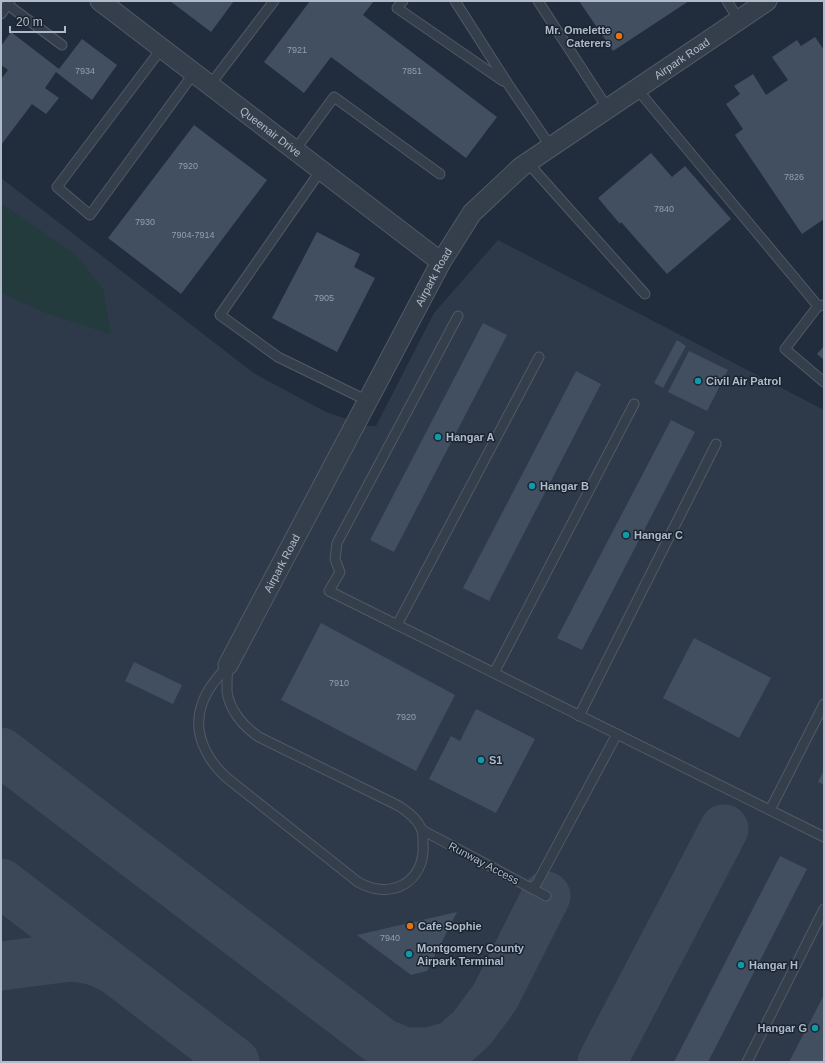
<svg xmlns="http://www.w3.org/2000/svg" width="825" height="1063" font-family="Helvetica,sans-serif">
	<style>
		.airport { fill: #2e3a49 }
		.green { fill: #233b3d }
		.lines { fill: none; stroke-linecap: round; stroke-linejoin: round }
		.taxiway { stroke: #3c4858; stroke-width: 49 }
		.building { fill: #414f60 }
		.service-casing { stroke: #505a67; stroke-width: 11 }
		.minor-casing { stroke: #505a67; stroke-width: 21 }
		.service { stroke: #353f4c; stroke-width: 9 }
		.minor { stroke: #353f4c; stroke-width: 19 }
		.food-dot { fill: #e8710a; stroke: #1a2431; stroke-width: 1.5 }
		.culture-dot { fill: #0f9aa8; stroke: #1a2431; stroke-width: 1.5 }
		.labels { text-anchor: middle; stroke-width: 3; stroke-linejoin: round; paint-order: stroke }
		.number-label { font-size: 9px; fill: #949fae }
		.poi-label { font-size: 11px; font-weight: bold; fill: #b0bac8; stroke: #1a2431; text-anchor: start }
		.street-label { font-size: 11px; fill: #b0bac8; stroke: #1a2431 }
	</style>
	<rect width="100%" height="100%" fill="#212d3c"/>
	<!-- airport -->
	<path class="airport" d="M1 178 255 374 326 412 368 426H376L434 313 498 240 824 410V1062H1Z"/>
	<!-- green -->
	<path class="green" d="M1 203 76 255 103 289 111 334 46 313 1 293Z"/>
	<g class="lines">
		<!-- taxiway -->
		<g class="taxiway">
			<path d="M1 752 383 1043 405 1052H429L453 1045 472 1028 495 997 546 896"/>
			<path d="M1 883 235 1062"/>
			<path d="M1 966 71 957C85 958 99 961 111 968"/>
			<path d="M602 1062 724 829"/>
		</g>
	</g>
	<!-- building -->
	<g class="building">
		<path d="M170 1H234L211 32Z"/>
		<path d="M310 1H374L363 15 497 117 466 158 331 57 304 93 264 62Z"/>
		<path d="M579 1H689L613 51Z"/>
		<path d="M11 32 59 69 82 39 117 65 92 100 56 72 45 88 59 98 46 114 32 104 1 145V79L8 70 1 65V46Z"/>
		<path d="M815 37 824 50V219L802 234 735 135 743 129 726 104 740 94 734 86 753 74 766 95 788 80 772 57 797 40 801 46Z"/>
		<path d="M194 125 267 180 181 294 108 238Z"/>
		<path d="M651 153 672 177 685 166 731 219 667 274 621 222 620 224 598 198Z"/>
		<path d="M317 232 360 254 354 267 375 278 337 352 272 318Z"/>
		<path d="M483 323 507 335 394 552 370 540Z"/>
		<path d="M677 340 686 346 663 388 654 383Z"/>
		<path d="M824 346V360L817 354Z"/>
		<path d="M689 351 728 370 707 411 668 392Z"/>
		<path d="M576 371 601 384 489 601 463 588Z"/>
		<path d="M671 420 695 432 582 650 557 638Z"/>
		<path d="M321 623 455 695 416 771 281 700Z"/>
		<path d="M694 638 771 678 739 738 663 698Z"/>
		<path d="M134 662 182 685 173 704 125 681Z"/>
		<path d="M476 709 535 739 496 813 429 779 451 736 460 741Z"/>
		<path d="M824 770V785L818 782Z"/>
		<path d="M780 856 807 869 708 1062H674Z"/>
		<path d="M457 912 427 971 411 975 357 935Z"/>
		<path d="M824 995V1062H789Z"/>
	</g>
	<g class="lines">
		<!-- service casing -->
		<g class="service-casing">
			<g id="service">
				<path d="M403 1 397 8 503 81"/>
				<path d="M455 1 508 84 551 147"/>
				<path d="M538 1 608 109"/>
				<path d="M727 1 739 20"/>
				<path d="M8 5 62 45"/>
				<path d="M1 14 10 1"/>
				<path d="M162 48 57 187 90 215 194 73"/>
				<path d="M210 85 274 1"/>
				<path d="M637 89 818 306 824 305"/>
				<path d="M295 150 334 97 440 174"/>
				<path d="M528 163 645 294"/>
				<path d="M321 170 220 315 278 357 368 401"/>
				<path d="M818 306 785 349 824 382"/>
				<path d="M458 316 337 543 335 559 340 572 329 591 824 837"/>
				<path d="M397 625 539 357"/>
				<path d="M228 665C227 674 227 682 227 691 229 710 244 727 259 737L399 806C408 812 419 820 422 831 423 834 423 839 423 843 426 882 391 901 358 882L227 778C206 759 192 732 202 704 207 689 218 677 228 665Z"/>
				<path d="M494 673 634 404"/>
				<path d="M579 716 716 444"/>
				<path d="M770 810 824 704"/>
				<path d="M422 830 546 896"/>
				<path d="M532 888 537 883 617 734"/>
				<path d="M747 1062 824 909"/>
			</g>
		</g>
		<!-- minor casing -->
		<g class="minor-casing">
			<g id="minor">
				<path id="s1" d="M100 1 441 262"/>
				<path id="s2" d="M228 665 441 262 472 213 521 167 767 1"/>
			</g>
		</g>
		<!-- service -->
		<use href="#service" class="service"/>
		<!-- minor -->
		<use href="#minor" class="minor"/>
	</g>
	<!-- markers -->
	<g class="food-dot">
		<circle cx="619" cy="36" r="4"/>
		<circle cx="410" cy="926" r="4"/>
	</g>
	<g class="culture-dot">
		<circle cx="698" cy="381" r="4"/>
		<circle cx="438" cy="437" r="4"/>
		<circle cx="532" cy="486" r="4"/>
		<circle cx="626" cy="535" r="4"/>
		<circle cx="481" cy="760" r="4"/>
		<circle cx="409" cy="954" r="4"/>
		<circle cx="741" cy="965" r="4"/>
		<circle cx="815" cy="1028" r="4"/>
	</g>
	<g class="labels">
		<!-- number labels -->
		<g class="number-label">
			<text x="297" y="53">7921</text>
			<text x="85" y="74">7934</text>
			<text x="412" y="74">7851</text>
			<text x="188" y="169">7920</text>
			<text x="794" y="180">7826</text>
			<text x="664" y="212">7840</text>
			<text x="145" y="225">7930</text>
			<text x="193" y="238">7904-7914</text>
			<text x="324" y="301">7905</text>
			<text x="339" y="686">7910</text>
			<text x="406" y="720">7920</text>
			<text x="390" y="941">7940</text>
		</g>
		<!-- poi labels -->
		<g class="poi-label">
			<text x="611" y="34" text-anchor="end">Mr. Omelette<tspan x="611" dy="13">Caterers</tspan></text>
			<text x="706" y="385">Civil Air Patrol</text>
			<text x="446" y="441">Hangar A</text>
			<text x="540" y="490">Hangar B</text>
			<text x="634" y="539">Hangar C</text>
			<text x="489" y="764">S1</text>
			<text x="418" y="930">Cafe Sophie</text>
			<text x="417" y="952">Montgomery County<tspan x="417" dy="13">Airpark Terminal</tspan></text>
			<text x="749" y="969">Hangar H</text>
			<text x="807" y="1032" text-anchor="end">Hangar G</text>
		</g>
		<!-- street labels -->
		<g class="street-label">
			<text dy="4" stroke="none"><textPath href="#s2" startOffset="775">Airpark Road</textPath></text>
			<text dy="4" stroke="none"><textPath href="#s1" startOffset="215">Queenair Drive</textPath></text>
			<text dy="4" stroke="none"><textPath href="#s2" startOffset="439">Airpark Road</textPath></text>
			<text dy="4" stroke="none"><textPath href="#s2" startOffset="115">Airpark Road</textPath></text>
			<text transform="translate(484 863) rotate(28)" y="4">Runway Access</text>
		</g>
	</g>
	<!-- border -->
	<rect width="825" height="1063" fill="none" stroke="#b0bac8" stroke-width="4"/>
	<!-- scale -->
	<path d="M10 26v6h55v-6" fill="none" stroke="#b0bac8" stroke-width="2"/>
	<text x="16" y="26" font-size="12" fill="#b0bac8" stroke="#1a2431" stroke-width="3" paint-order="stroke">20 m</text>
</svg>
